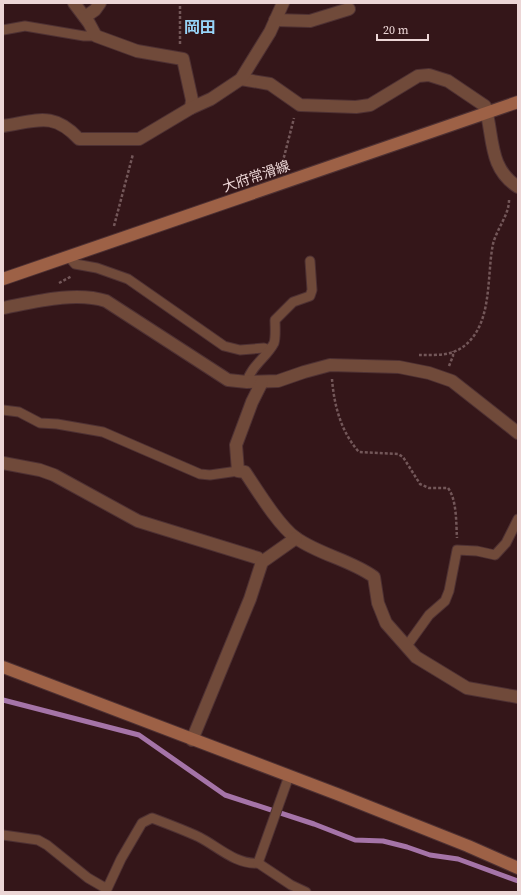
<svg xmlns="http://www.w3.org/2000/svg" width="521" height="895" font-family="'Source Serif 4','Noto Sans JP',serif">
	<style>
		.lines { fill: none; stroke-linecap: round; stroke-linejoin: round }
		.stream { stroke: #a574a8; stroke-width: 5 }
		.lane-casing { stroke: #4e3133; stroke-width: 11 }
		.street-casing { stroke: #4e3133; stroke-width: 14 }
		.secondary-casing { stroke: #4e3133; stroke-width: 14 }
		.path { stroke: #735759; stroke-width: 2.5; stroke-dasharray: 3 2; stroke-linecap: butt }
		.lane { stroke: #704a3a; stroke-width: 9 }
		.street { stroke: #704a3a; stroke-width: 12 }
		.secondary { stroke: #9d6146; stroke-width: 12 }
		.labels { text-anchor: middle; stroke-width: 4; stroke-linejoin: round; paint-order: stroke }
		.street-label { font-size: 14px; fill: #ecd6d6; stroke: #341619 }
		.quarter-label { font-size: 16px; font-weight: bold; fill: #97d4f8; stroke: #341619 }
	</style>
	<rect width="100%" height="100%" fill="#341619"/>
	<g class="lines">
		<!-- stream -->
		<path class="stream" d="M3 700 139 735 225 795 314 824 355 840 383 841 407 847 430 855 458 859 518 881"/>
		<!-- lane casing -->
		<g class="lane-casing">
			<g id="lane">
				<path d="M3 30 25 26 84 36H96"/>
				<path d="M69 257 75 264 97 268 128 279 224 346 240 350 264 348 269 350"/>
				<path d="M247 382C250 367 267 357 274 343 276 337 275 327 275 320L293 302 310 296 312 290 310 261"/>
				<path d="M3 410 19 412 40 423 57 424 103 432 200 474 210 475 238 471"/>
				<path d="M406 647 429 615 445 601 449 591 457 550 477 551 495 555 506 543 518 519"/>
				<path d="M3 835 38 840 47 845 88 878 107 889 121 859 142 823 152 818C168 824 184 830 199 837 217 846 236 865 258 863L289 776"/>
				<path d="M258 863 291 885 306 892"/>
			</g>
		</g>
		<!-- street casing -->
		<g class="street-casing">
			<g id="street">
				<path d="M74 3 89 23 96 36 137 51 183 59 192 100 191 108"/>
				<path d="M85 17 95 10 100 3"/>
				<path d="M275 20 310 21 349 9"/>
				<path d="M241 79 270 84 300 105 356 107 370 105 418 76 429 75 448 81 485 106C494 137 488 168 518 187"/>
				<path d="M3 126C37 121 53 111 79 139H139L191 108 211 99 241 79 270 32 283 3"/>
				<path d="M3 308C34 302 75 291 106 301L228 380 247 382 278 381 304 372 330 365 399 367 429 373 452 381 518 433"/>
				<path d="M262 382 252 402 236 445 238 471 245 472C257 490 279 526 296 538 320 555 351 560 374 577L378 603 386 623 416 657 467 688 518 697"/>
				<path d="M3 463 40 470 54 475 138 521 258 558 262 562"/>
				<path d="M192 740 250 599 262 562 296 538"/>
			</g>
		</g>
		<!-- secondary casing -->
		<g class="secondary-casing">
			<g id="secondary">
				<path d="M3 279 518 102"/>
				<path d="M3 667 337 794 468 846 518 868"/>
			</g>
		</g>
		<!-- path -->
		<g class="path">
			<path d="M180 44V3"/>
			<path d="M275 170 284 157 294 118"/>
			<path d="M114 226 133 154"/>
			<path d="M59 283 72 276"/>
			<path d="M419 355C431 355 446 356 458 350 494 330 486 278 493 244 497 228 510 214 509 198"/>
			<path d="M449 366 453 356V351"/>
			<path d="M332 379C334 405 341 432 359 452L398 454 403 457 420 484 429 488H448C457 500 456 523 457 538"/>
		</g>
		<!-- lane -->
		<use href="#lane" class="lane"/>
		<!-- street -->
		<use href="#street" class="street"/>
		<!-- secondary -->
		<use href="#secondary" class="secondary"/>
	</g>
	<g class="labels">
		<!-- street labels -->
		<g class="street-label">
			<text transform="translate(256 176) rotate(-19)" y="5">大府常滑線</text>
		</g>
		<!-- quarter labels -->
		<g class="quarter-label">
			<text x="200" y="33">岡田</text>
		</g>
	</g>
	<!-- border -->
	<rect width="521" height="895" fill="none" stroke="#ecd6d6" stroke-width="8"/>
	<!-- scale -->
	<path d="M377 34v6h51v-6" fill="none" stroke="#ecd6d6" stroke-width="2"/>
	<text x="383" y="34" font-size="12" fill="#ecd6d6" stroke="#341619" stroke-width="3" paint-order="stroke">20 m</text>
</svg>
